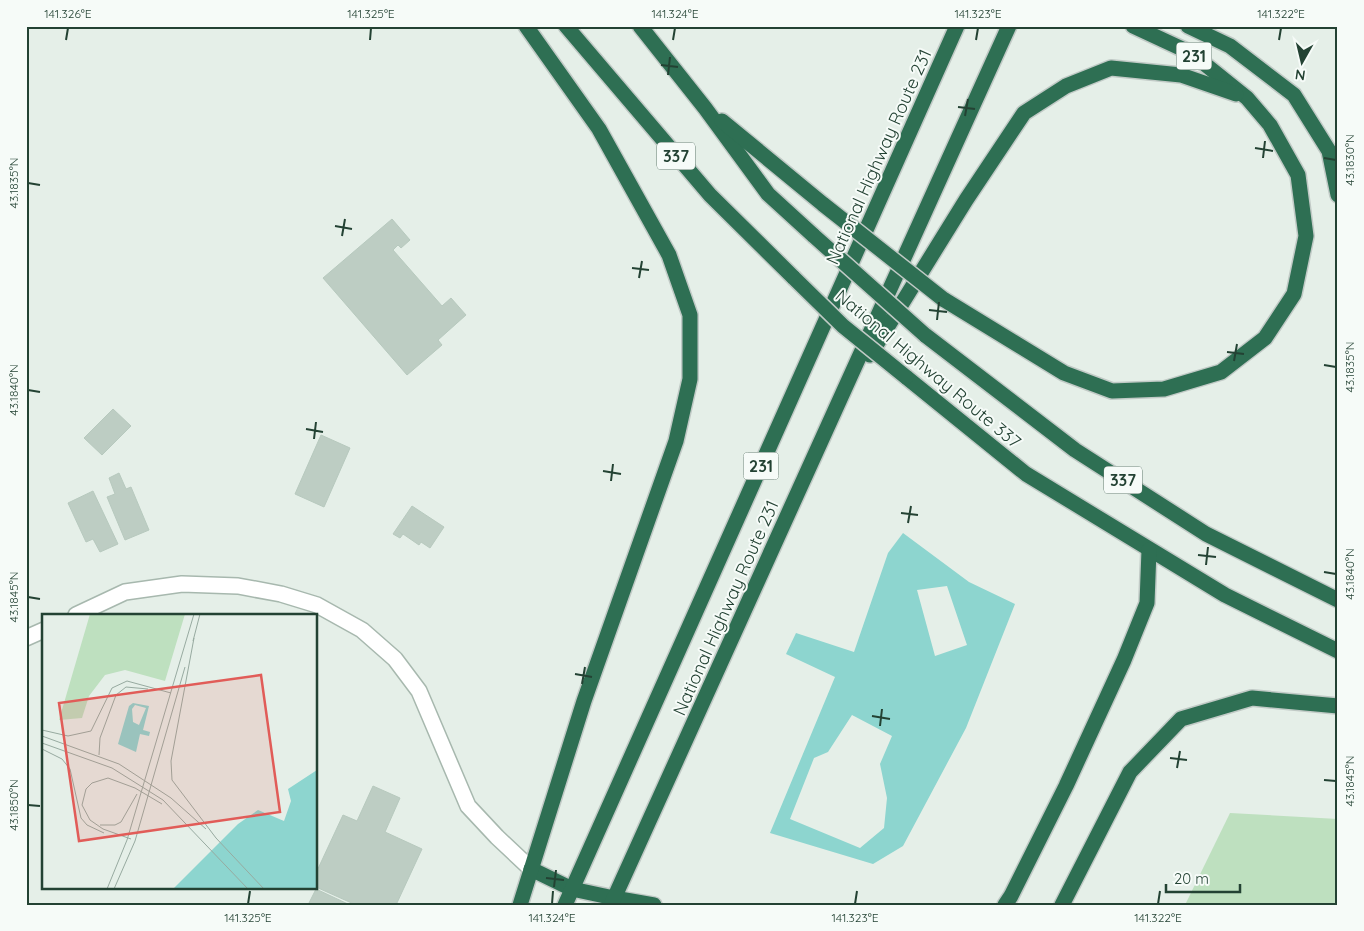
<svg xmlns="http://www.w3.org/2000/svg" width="1364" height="931" font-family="Quicksand,sans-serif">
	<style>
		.green { fill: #bee0bf }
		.water { fill: #8dd5cf; fill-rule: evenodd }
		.building { fill: #bdcdc3; stroke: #b7c9be }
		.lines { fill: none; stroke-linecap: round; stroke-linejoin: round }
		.minor-casing { stroke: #a7b8ae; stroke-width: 18 }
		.highway-casing { stroke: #c1cac6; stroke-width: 18 }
		.minor { stroke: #fff; stroke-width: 15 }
		.highway { stroke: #2e6f53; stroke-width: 15 }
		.highway-bridge-casing { stroke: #c1cac6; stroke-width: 18; stroke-linecap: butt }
		.highway-bridge { stroke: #2e6f53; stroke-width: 15 }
		.ticks { fill: none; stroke: #234233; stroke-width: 2 }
		.labels { text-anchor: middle; stroke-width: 4; stroke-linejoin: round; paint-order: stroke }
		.shield { fill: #f6fbf8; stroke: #627a6e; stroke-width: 1 }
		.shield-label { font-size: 16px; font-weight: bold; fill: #234233 }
		.street-label { font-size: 18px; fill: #234233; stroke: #f6fbf8 }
		.inset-road { fill: none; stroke: #97aaa0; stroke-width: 1 }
		.view { fill: #e15c58; fill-opacity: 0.15; stroke: #e15c58; stroke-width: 2.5 }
		.inset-edge { fill: none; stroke: #234233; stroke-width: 2.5 }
		.neatline { fill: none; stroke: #234233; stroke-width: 2 }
		.ticks-label { font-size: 12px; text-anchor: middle; fill: #234233 }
	</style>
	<rect width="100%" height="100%" fill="#e5efe8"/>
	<!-- green -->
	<path class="green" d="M1230 813 1338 819V905H1185Z"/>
	<!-- water -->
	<path class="water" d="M903 533 969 582 1015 604 966 728 903 846 873 864 770 833 835 677 786 654 796 633 854 652 888 553ZM947 586 967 645 935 656 917 590ZM852 715 892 736 880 764 887 798 884 828 860 848 790 819 814 758 828 752Z"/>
	<!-- building -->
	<g class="building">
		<path d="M392 219 410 240 401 248 398 245 393 250 442 306 451 298 466 315 438 340 442 345 407 375 323 278Z"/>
		<path d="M113 409 131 426 102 455 84 438Z"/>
		<path d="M321 435 350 448 324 507 295 494Z"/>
		<path d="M119 473 126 489 131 487 149 530 125 540 107 497 115 494 109 478Z"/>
		<path d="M93 491 118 544 100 552 93 539 86 542 68 503Z"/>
		<path d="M412 506 444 527 430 548 421 542 419 545 403 534 400 538 393 534Z"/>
		<path d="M373 786 400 798 385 832 422 849 396 905H356L316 887V873L343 815 357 821Z"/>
		<path d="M316 889 350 905H308Z"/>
	</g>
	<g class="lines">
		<!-- minor casing -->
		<g class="minor-casing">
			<g id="minor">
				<path d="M76 615 125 592 182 584 238 586 281 594 317 605 362 630 395 659 419 691 468 806 497 837 531 869"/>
				<path d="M26 638 44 630"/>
			</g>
		</g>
		<!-- highway casing -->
		<g class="highway-casing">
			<g id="highway">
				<path d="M566 26 710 195 794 278"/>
				<path d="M640 26 705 108 768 194 814 236"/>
				<path d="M1188 26 1230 46 1294 95 1329 151 1338 195"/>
				<path d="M722 121 824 205"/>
				<path d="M943 299 1064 373 1112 391 1164 389 1221 372 1265 338 1294 294 1306 236 1298 175 1270 125 1247 98 1191 53 1133 26"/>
				<path d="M925 335 1075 450 1206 534 1338 600"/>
				<path d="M870 355 966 200 1024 113 1066 86 1111 68 1181 75 1236 94"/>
				<path d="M906 377 1026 474 1225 595 1338 651"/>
				<path d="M531 869 572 889 614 898 654 905"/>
				<path d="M520 905 584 701 676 441 690 379V315L669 255 599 129 526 26"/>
				<path d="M565 905 957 26"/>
				<path d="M611 905 1009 26"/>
				<path d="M1005 905 1011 896 1066 786 1124 660 1147 603 1149 550"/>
				<path d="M1062 905 1130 772 1181 719 1252 698 1338 706"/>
			</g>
		</g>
		<!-- minor -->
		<use href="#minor" class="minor"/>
		<!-- highway -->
		<use href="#highway" class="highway"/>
		<!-- highway-bridge casing -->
		<g class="highway-bridge-casing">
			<g id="highway-bridge">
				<path d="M824 205 943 299"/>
				<path d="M814 236 925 335"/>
				<path d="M794 278 843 326 906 377"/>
			</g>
		</g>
		<!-- highway-bridge -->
		<use href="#highway-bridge" class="highway-bridge"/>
	</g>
	<!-- ticks -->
	<path class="ticks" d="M66 40 68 28M370 40 371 28M673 40 675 28M976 40 978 28M1279 40 1281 28M661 65 678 67M668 75 670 57M958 107 975 109M965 116 968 99M1255 148 1273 151M1263 158 1265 141M1324 158 1336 160M28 183 40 185M335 226 352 229M342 236 345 219M632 268 649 270M639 278 642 261M929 310 947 312M937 320 939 302M1227 352 1244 354M1234 361 1237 344M1324 365 1336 367M28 390 40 392M306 429 323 432M314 439 316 422M603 471 621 474M611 481 613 464M901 513 918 515M908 523 911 506M1198 555 1216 557M1206 565 1208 547M1324 572 1336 574M28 597 40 599M575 674 592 677M582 684 585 667M872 716 890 719M880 726 882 709M1170 758 1187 760M1177 768 1180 751M1324 780 1336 781M28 805 40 806M546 878 564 880M554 887 556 870M248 904 250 891M552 904 553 891M855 904 857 891M1158 904 1160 891"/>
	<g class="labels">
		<!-- shield labels -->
		<g class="shield">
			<rect x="1176.5" y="42.5" width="35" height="27" rx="4"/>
			<rect x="657" y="142.5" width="38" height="27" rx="4"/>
			<rect x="743.5" y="452.5" width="35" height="27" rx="4"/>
			<rect x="1104" y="466.5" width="38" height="27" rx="4"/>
		</g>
		<g class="shield-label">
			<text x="1194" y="62">231</text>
			<text x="676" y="162">337</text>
			<text x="761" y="472">231</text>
			<text x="1123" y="486">337</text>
		</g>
		<!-- street labels -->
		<g class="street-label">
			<text transform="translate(879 157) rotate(-66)" y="6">National Highway Route 231</text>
			<text transform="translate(928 369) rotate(40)" y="6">National Highway Route 337</text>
			<text transform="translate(726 608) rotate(-66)" y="6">National Highway Route 231</text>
		</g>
	</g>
	<!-- overview -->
	<g transform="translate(42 614)">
		<rect width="275" height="275" fill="#e5efe8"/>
		<path d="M48 0H143L123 67 83 56 63 61 47 82 40 104 17 106Z" fill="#bee0bf"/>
		<path d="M91 89 107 92 101 116 108 118 107 122 98 120 94 138 76 130 87 92ZM93 91 104 94 97 111 91 108 90 95ZM275 156V275H131L196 210 216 196 242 207 249 187 246 175Z" fill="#8dd5cf" fill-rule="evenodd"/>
		<path class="inset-road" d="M152 24 129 147 130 166 174 224 222 275M151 27 158 0M0 116 26 122 49 117 70 74 85 67 129 79M0 122 77 150 129 184 164 215M0 129 70 154 121 186 206 275M0 135 20 145 28 155 39 204 45 211 62 219M57 141 58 124 74 81 84 73 106 75M58 211H73L79 208 95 180M89 225 61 215 48 206 40 191 44 175 50 169 66 164 93 174 120 190M85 226 152 0M93 227 143 53M65 275 85 226M72 275 93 227"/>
		<path class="view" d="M219 61 238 198 37 227 17 89Z"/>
		<rect width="275" height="275" class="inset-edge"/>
	</g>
	<!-- border -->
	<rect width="1364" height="931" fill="none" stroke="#f6fbf8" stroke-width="55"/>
	<!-- north arrow -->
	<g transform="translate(1302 62) rotate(188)" stroke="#f6fbf8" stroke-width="4" paint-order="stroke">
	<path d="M0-4L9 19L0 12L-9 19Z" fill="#234233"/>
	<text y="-8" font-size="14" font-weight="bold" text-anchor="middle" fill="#234233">N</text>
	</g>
	<!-- scale -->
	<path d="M1166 884v8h74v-8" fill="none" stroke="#234233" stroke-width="2.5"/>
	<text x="1174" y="884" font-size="15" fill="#234233" stroke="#f6fbf8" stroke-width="4" paint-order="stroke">20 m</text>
	<rect x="28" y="28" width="1308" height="876" class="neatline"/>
	<g class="ticks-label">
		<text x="68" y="18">141.326°E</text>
		<text x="371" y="18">141.325°E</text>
		<text x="675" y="18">141.324°E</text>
		<text x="978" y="18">141.323°E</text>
		<text x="1281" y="18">141.322°E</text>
		<text transform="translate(1350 160) rotate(-90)" y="4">43.1830°N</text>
		<text transform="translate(14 183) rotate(-90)" y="4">43.1835°N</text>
		<text transform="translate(1350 367) rotate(-90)" y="4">43.1835°N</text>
		<text transform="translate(14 390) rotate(-90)" y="4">43.1840°N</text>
		<text transform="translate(1350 574) rotate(-90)" y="4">43.1840°N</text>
		<text transform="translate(14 597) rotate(-90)" y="4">43.1845°N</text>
		<text transform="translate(1350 781) rotate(-90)" y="4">43.1845°N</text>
		<text transform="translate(14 805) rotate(-90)" y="4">43.1850°N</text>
		<text x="248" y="922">141.325°E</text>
		<text x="552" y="922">141.324°E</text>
		<text x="855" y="922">141.323°E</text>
		<text x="1158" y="922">141.322°E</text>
	</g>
</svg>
